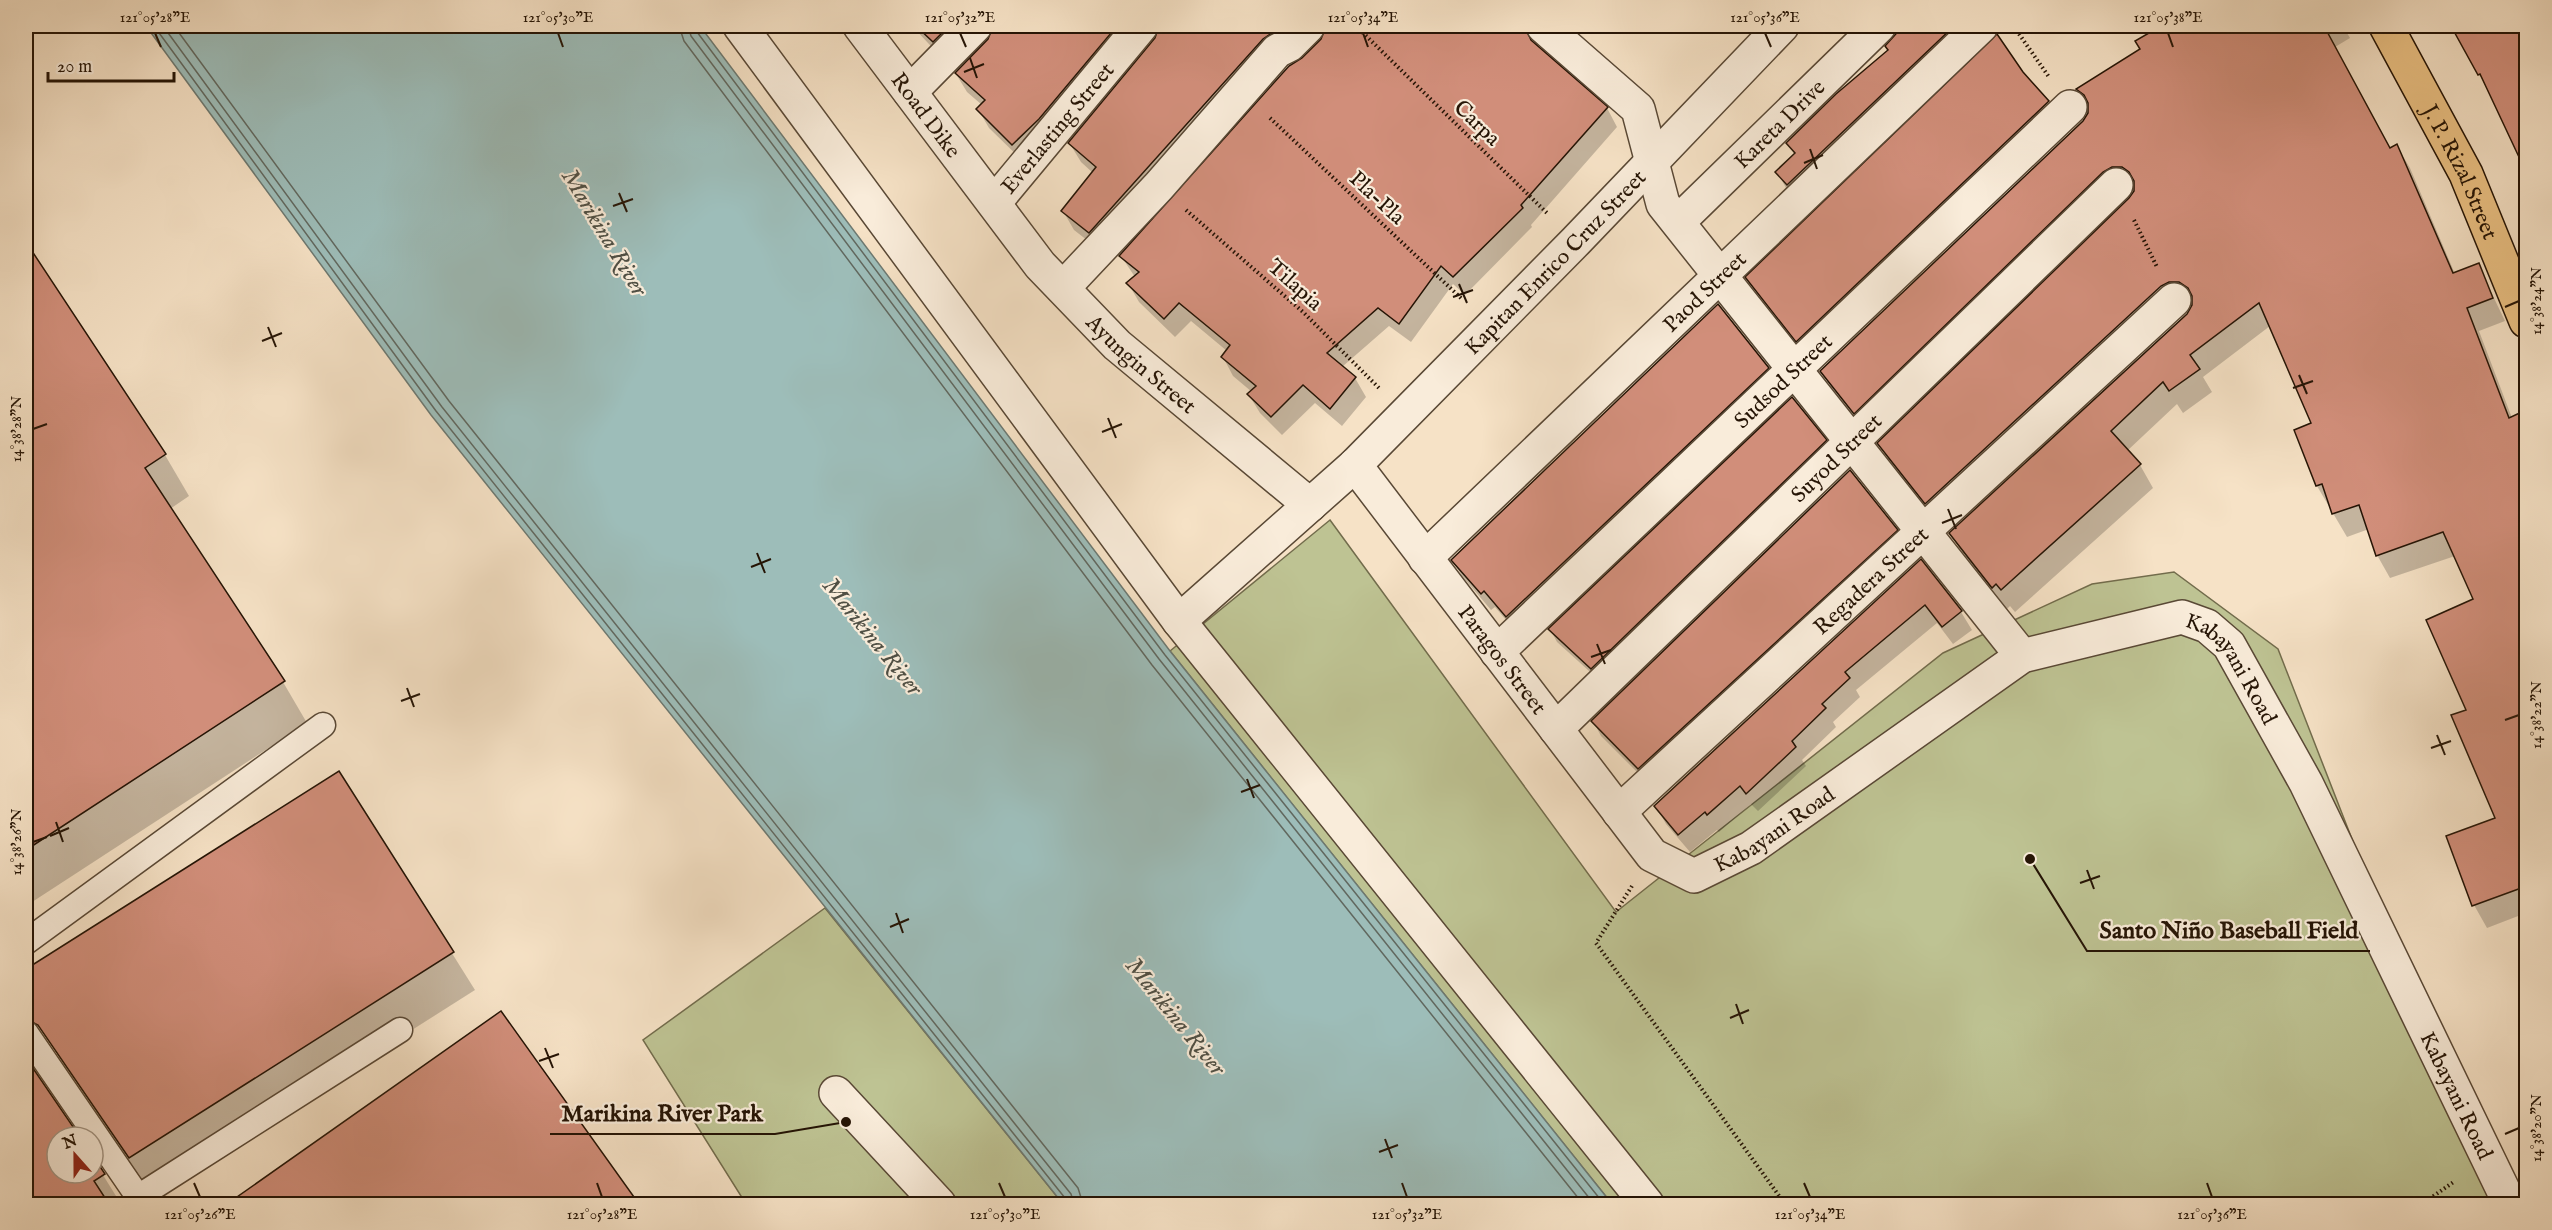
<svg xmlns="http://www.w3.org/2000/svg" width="2552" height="1230" font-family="'IM FELL English',serif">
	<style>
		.green { fill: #bec393; stroke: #726c4c; stroke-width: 1.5 }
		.water { fill: #9dbdb9; stroke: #6d7971; stroke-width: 1.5 }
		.shadow { fill: #0003 }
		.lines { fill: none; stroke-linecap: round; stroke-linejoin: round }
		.shore { stroke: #61685f; stroke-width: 1.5 }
		.building { fill: #d18e7a; stroke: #251405; stroke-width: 1.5 }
		.service-casing { stroke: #594835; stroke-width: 27 }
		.pedestrian-casing { stroke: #594835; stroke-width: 36 }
		.minor-casing { stroke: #594835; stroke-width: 36 }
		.primary-casing { stroke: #251405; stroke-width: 36 }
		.path { stroke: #251405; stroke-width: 4; stroke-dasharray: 1.5 3; stroke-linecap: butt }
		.service { stroke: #f9ecda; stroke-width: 24 }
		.pedestrian { stroke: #f9ecda; stroke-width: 33 }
		.minor { stroke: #f9ecda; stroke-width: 33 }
		.primary { stroke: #ebc183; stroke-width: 33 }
		.ticks { fill: none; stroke: #251405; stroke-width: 2 }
		.labels { text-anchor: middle; stroke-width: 4.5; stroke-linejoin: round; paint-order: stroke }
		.street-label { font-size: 22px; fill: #251405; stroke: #f9ecda }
		.water-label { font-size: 24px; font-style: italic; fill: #4f4f44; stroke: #f9ecda }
		.leader { fill: none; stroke: #251405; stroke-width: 2 }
		.callout-dot { fill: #251405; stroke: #f9ecda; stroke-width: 2 }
		.callout-label { font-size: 24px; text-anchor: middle; font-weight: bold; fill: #251405; stroke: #f9ecda; stroke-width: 4.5; stroke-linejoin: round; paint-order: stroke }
		.neatline { fill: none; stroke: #251405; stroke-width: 2 }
		.ticks-label { font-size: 15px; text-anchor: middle; fill: #251405 }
	</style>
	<rect width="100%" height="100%" fill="#f6e2c6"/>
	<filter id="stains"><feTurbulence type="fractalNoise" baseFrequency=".00333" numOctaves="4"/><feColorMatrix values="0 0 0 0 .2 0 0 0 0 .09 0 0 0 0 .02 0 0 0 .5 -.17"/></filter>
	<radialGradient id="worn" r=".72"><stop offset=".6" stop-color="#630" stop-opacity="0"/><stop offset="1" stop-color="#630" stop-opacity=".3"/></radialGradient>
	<!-- green -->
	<g class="green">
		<path d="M1330 520 1616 912 1943 653 2092 584 2174 572 2278 649 2494 1204H1612L1170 651Z"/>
		<path d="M825 908 1063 1204H746L643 1040Z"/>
	</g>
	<!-- water -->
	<path class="water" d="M146 26H700L1170 651 1612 1204H1063L431 415Z"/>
	<!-- shadow -->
	<g class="shadow">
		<path d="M912 26H1525L1535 46 1607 108 1617 127 1531 225 1532 227 1465 295 1453 284 1411 342 1389 326 1342 367 1355 378 1366 397 1342 426 1315 403 1282 435 1260 413 1249 395 1252 392 1233 376 1223 357 1227 351 1191 321 1175 337 1139 302 1128 283 1135 277 1121 256 1322 40 1328 28 1314 27 1101 251 1074 230 1063 211 1093 173 1081 162 1070 144 1157 39 1161 29 1155 26 1024 162 989 128 978 109 982 105 967 92 956 74 994 32V28L980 27 944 60Z"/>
		<path d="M1906 26H1988L1790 195 1777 172 1795 155 1788 143 1889 51 1887 46Z"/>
		<path d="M2163 26H2343L2350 38 2335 47 2390 150 2397 146 2410 168 2455 274 2478 265 2505 321 2479 331 2512 418 2526 412V913L2487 928 2474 905 2497 819 2468 710 2475 600 2455 556 2390 578 2377 555 2369 529 2347 537 2317 486 2296 431 2313 424 2270 326 2203 377 2212 392 2183 413 2177 404 2127 451 2140 465 2153 488 2015 612 2010 606 2006 610 1964 557 1951 534 2188 315 2194 305 2183 304 1939 526 1892 466 1879 444 2130 199 2136 189 2124 190 1868 436 1835 394 1821 371 2084 122 2089 110 2078 90 2142 50 2137 42Z"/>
		<path d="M2453 26H2526V161Z"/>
		<path d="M2022 73 2048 102 2056 116 1805 354 1747 278Z"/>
		<path d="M26 245 165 455 189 496 170 509 283 682 307 723 26 906Z"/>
		<path d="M1768 368 1777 385 1517 633 1495 607 1491 610 1462 576 1452 560Z"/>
		<path d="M1825 441 1833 454 1599 680 1557 642 1550 629Z"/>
		<path d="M1896 530 1905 545 1648 783 1601 736 1593 721Z"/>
		<path d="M1921 561 1961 612 1972 630 1953 644 1937 623 1856 690 1860 697 1833 722 1836 727 1802 760 1806 766 1758 811 1751 804 1719 832 1717 830 1690 852 1666 824 1656 806Z"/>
		<path d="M339 773 475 990 152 1195 67 1071 45 1033V1010L26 977V971Z"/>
		<path d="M501 1013 637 1204H229Z"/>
		<path d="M26 1060 78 1137H57V1173H93V1159L121 1204H26Z"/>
	</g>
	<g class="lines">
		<!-- shore -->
		<g class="shore">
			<path d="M154 26 436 411 1065 1198 1067 1204"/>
			<path d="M163 26 442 407 1071 1194 1074 1204"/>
			<path d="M174 26 449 401 1078 1188 1083 1204"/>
			<path d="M679 26 684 41 1152 665 1583 1204"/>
			<path d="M688 26 691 36 1159 659 1594 1204"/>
			<path d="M696 26 697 32 1165 655 1604 1204"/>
		</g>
	</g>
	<!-- building -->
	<g class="building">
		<path d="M916 26H949L933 42Z"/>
		<path d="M993 26H1117L1039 119 1012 145 976 109 985 100 955 73 988 39Z"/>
		<path d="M1159 26H1282L1263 39 1089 233 1061 211 1096 167 1068 143 1155 38Z"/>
		<path d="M1326 26H1525L1531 40 1608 107 1521 205 1523 208 1453 277 1441 266 1399 324 1378 308 1327 353 1356 377 1330 409 1303 385 1271 417 1247 394 1256 386 1221 357 1230 345 1179 303 1164 319 1126 283 1139 272 1119 256 1289 66 1302 58 1321 39Z"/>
		<path d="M1903 26H1954L1787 185 1775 172 1795 153 1786 143 1836 94 1888 50 1885 46Z"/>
		<path d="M2161 26H2324L2390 148 2397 144 2453 273 2479 263 2493 298 2467 308 2509 418 2526 410V892L2524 887 2472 906 2446 836 2495 818 2451 715 2466 710 2426 620 2473 599 2443 532 2376 556 2359 505 2332 514 2322 484 2316 486 2294 430 2311 423 2259 303 2190 355 2200 369 2169 391 2163 382 2111 431 2141 464 2001 590 1996 584 1992 588 1949 533 2187 314 2192 305V296L2188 288 2179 282H2169L2161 286 1925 504 1877 443 2129 198 2134 191V181L2129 172 2122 167H2112L2103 172 1854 414 1820 371 2083 121 2088 113V103L2084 95 2076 89 2140 49 2135 41Z"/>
		<path d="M2451 26H2526V172L2480 74 2478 75Z"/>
		<path d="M1997 34 2023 72 2049 101 1796 342 1745 277Z"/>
		<path d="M26 242 166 454 145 468 285 681 26 850Z"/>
		<path d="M1718 304 1769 368 1506 617 1484 591 1481 594 1451 560Z"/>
		<path d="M1792 397 1827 440 1591 669 1548 629Z"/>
		<path d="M1850 470 1898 530 1638 769 1591 721Z"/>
		<path d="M1921 559 1962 611 1942 627 1925 605 1845 672 1850 678 1822 704 1826 708 1792 741 1796 747 1746 794 1740 786 1707 815 1705 812 1678 835 1654 806Z"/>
		<path d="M339 771 454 952 129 1158 38 1025 26 1019V969Z"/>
		<path d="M501 1011 639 1204H227Z"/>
		<path d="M26 1058 80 1137H57V1173H93V1156L105 1174 94 1181 109 1204H26Z"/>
	</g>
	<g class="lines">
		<!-- service casing -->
		<g class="service-casing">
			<g id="service">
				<path d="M26 942 323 725"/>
				<path d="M26 1033 143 1204"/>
				<path d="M138 1197 400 1030"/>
			</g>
		</g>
		<!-- pedestrian casing -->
		<g class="pedestrian-casing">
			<g id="pedestrian">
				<path d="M740 26 1179 621 1647 1204"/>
				<path id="s1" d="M1678 222 1879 26"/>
			</g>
		</g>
		<!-- minor casing -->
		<g class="minor-casing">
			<g id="minor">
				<path id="s2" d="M860 26 1040 265 1117 345 1310 505"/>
				<path d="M1543 26 1638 109 1663 204 2022 656"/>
				<path d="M910 92 975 26"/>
				<path id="s3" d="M994 203 1141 26"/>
				<path d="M1063 288 1159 186 1277 51 1289 45 1308 26"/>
				<path id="s4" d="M1355 465 1652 855 1694 876 1751 848 2022 656 2182 617 2207 626 2229 645 2306 783 2510 1204"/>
				<path id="s5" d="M1425 558 1981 26"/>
				<path id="s6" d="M1179 621 1355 465 1576 241 1782 26"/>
				<path id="s7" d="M1497 652 2070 107"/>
				<path id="s8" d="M1556 729 2116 185"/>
				<path id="s9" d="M1619 812 2174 300"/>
				<path d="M836 1093 939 1204"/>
			</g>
		</g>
		<!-- primary casing -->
		<g class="primary-casing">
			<g id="primary">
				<path id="s10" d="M2386 26 2466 174 2526 321"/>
			</g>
		</g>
		<!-- path -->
		<g class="path">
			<path d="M1356 26 1548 214"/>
			<path d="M2019 34 2049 77"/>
			<path d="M1270 118 1463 300"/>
			<path d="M1186 210 1303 312 1379 388"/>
			<path d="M2134 220 2157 267"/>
			<path d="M1632 886 1596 943 1785 1204"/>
			<path d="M2422 1204 2455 1181"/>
		</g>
		<!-- service -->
		<use href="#service" class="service"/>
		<!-- pedestrian -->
		<use href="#pedestrian" class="pedestrian"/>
		<!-- minor -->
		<use href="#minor" class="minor"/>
		<!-- primary -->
		<use href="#primary" class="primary"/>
	</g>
	<!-- ticks -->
	<path class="ticks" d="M155 33 161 47M558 33 563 47M960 33 966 47M1363 33 1368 47M1765 33 1771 47M2168 33 2173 47M970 58 977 78M964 72 984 64M1810 149 1817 169M1804 163 1823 155M619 193 627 212M613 206 633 199M1459 284 1467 303M1453 297 1473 290M2505 307 2519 301M268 327 276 347M262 341 282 333M2299 375 2307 394M2293 388 2313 381M1108 418 1116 438M33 429 47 424M1102 432 1122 424M1948 509 1956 529M1942 523 1962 515M757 553 765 573M751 567 771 559M1597 644 1605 664M1591 657 1611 650M407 688 414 707M401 701 420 694M2505 720 2519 715M2437 735 2445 755M2431 748 2451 741M1247 779 1254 798M1241 792 1260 785M56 822 63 842M50 836 69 828M33 842 47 837M2087 870 2094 889M2080 883 2100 876M896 913 903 933M890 927 909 919M1736 1004 1743 1024M1730 1018 1749 1010M545 1048 553 1068M539 1061 559 1054M2505 1134 2519 1128M1385 1139 1392 1158M1379 1152 1398 1145M194 1183 200 1197M597 1183 602 1197M999 1183 1005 1197M1402 1183 1407 1197M1804 1183 1810 1197M2207 1183 2212 1197"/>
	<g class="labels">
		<!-- street labels -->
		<g class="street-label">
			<text dy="8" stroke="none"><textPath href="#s2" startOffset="111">Road Dike</textPath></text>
			<text transform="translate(1478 122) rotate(44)" y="8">Carpa</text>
			<text dy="8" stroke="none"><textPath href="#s1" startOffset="141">Kareta Drive</textPath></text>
			<text dy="8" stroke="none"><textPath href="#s3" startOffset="98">Everlasting Street</textPath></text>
			<text dy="8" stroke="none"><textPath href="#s10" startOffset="164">J. P. Rizal Street</textPath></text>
			<text transform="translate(1378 197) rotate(43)" y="8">Pla-Pla</text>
			<text dy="8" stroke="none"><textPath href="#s6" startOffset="520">Kapitan Enrico Cruz Street</textPath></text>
			<text transform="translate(1296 284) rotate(42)" y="8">Tilapia</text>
			<text dy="8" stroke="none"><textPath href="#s5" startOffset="386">Paod Street</textPath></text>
			<text dy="8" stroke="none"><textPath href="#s2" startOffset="441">Ayungin Street</textPath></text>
			<text dy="8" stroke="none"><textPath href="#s7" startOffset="394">Sudsod Street</textPath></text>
			<text dy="8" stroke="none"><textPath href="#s8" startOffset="390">Suyod Street</textPath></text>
			<text dy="8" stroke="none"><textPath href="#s9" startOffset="342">Regadera Street</textPath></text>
			<text dy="8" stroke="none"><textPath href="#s4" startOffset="244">Paragos Street</textPath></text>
			<text dy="8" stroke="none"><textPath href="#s4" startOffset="1172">Kabayani Road</textPath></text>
			<text dy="8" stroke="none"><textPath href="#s4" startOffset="630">Kabayani Road</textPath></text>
			<text dy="8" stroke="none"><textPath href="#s4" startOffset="1658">Kabayani Road</textPath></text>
		</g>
		<!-- water labels -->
		<g class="water-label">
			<text transform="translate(605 232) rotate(59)" y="8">Marikina River</text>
			<text transform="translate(873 636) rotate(51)" y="8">Marikina River</text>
			<text transform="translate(1176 1016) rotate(51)" y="8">Marikina River</text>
		</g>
	</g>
	<!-- callouts -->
	<path class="leader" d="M2030 859L2087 951H2370M846 1122L775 1134H550"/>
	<g class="callout-dot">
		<circle cx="2030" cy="859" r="6"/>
		<circle cx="846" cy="1122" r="6"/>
	</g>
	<g class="callout-label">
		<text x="2229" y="938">Santo Niño Baseball Field</text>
		<text x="662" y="1121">Marikina River Park</text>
	</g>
	<!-- margin -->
	<rect width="2552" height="1230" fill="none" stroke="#f6e2c6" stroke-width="66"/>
	<!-- north arrow -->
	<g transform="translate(75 1155) rotate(339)"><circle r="28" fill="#f9ecda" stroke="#a49685" stroke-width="1.5"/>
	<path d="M0-4.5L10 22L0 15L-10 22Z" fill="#8f2418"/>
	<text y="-9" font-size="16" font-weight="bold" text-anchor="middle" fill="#251405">N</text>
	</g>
	<!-- scale -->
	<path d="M48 72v9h126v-9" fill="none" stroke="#251405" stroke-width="3"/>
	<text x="57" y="72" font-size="18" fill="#251405" stroke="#f9ecda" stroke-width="4.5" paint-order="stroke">20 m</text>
	<rect x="33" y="33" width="2486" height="1164" class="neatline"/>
	<g class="ticks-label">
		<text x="155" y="22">121°05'28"E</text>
		<text x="558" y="22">121°05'30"E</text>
		<text x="960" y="22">121°05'32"E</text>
		<text x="1363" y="22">121°05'34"E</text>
		<text x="1765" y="22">121°05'36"E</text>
		<text x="2168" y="22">121°05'38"E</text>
		<text transform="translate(2536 301) rotate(-90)" y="5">14°38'24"N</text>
		<text transform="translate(16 429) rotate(-90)" y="5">14°38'28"N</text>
		<text transform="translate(2536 715) rotate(-90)" y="5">14°38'22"N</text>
		<text transform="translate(16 842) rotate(-90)" y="5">14°38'26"N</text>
		<text transform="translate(2536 1128) rotate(-90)" y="5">14°38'20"N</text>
		<text x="200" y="1219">121°05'26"E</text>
		<text x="602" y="1219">121°05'28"E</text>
		<text x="1005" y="1219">121°05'30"E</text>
		<text x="1407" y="1219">121°05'32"E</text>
		<text x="1810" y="1219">121°05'34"E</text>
		<text x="2212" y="1219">121°05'36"E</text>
	</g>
	<rect width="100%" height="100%" filter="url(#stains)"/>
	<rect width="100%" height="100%" fill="url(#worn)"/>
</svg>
